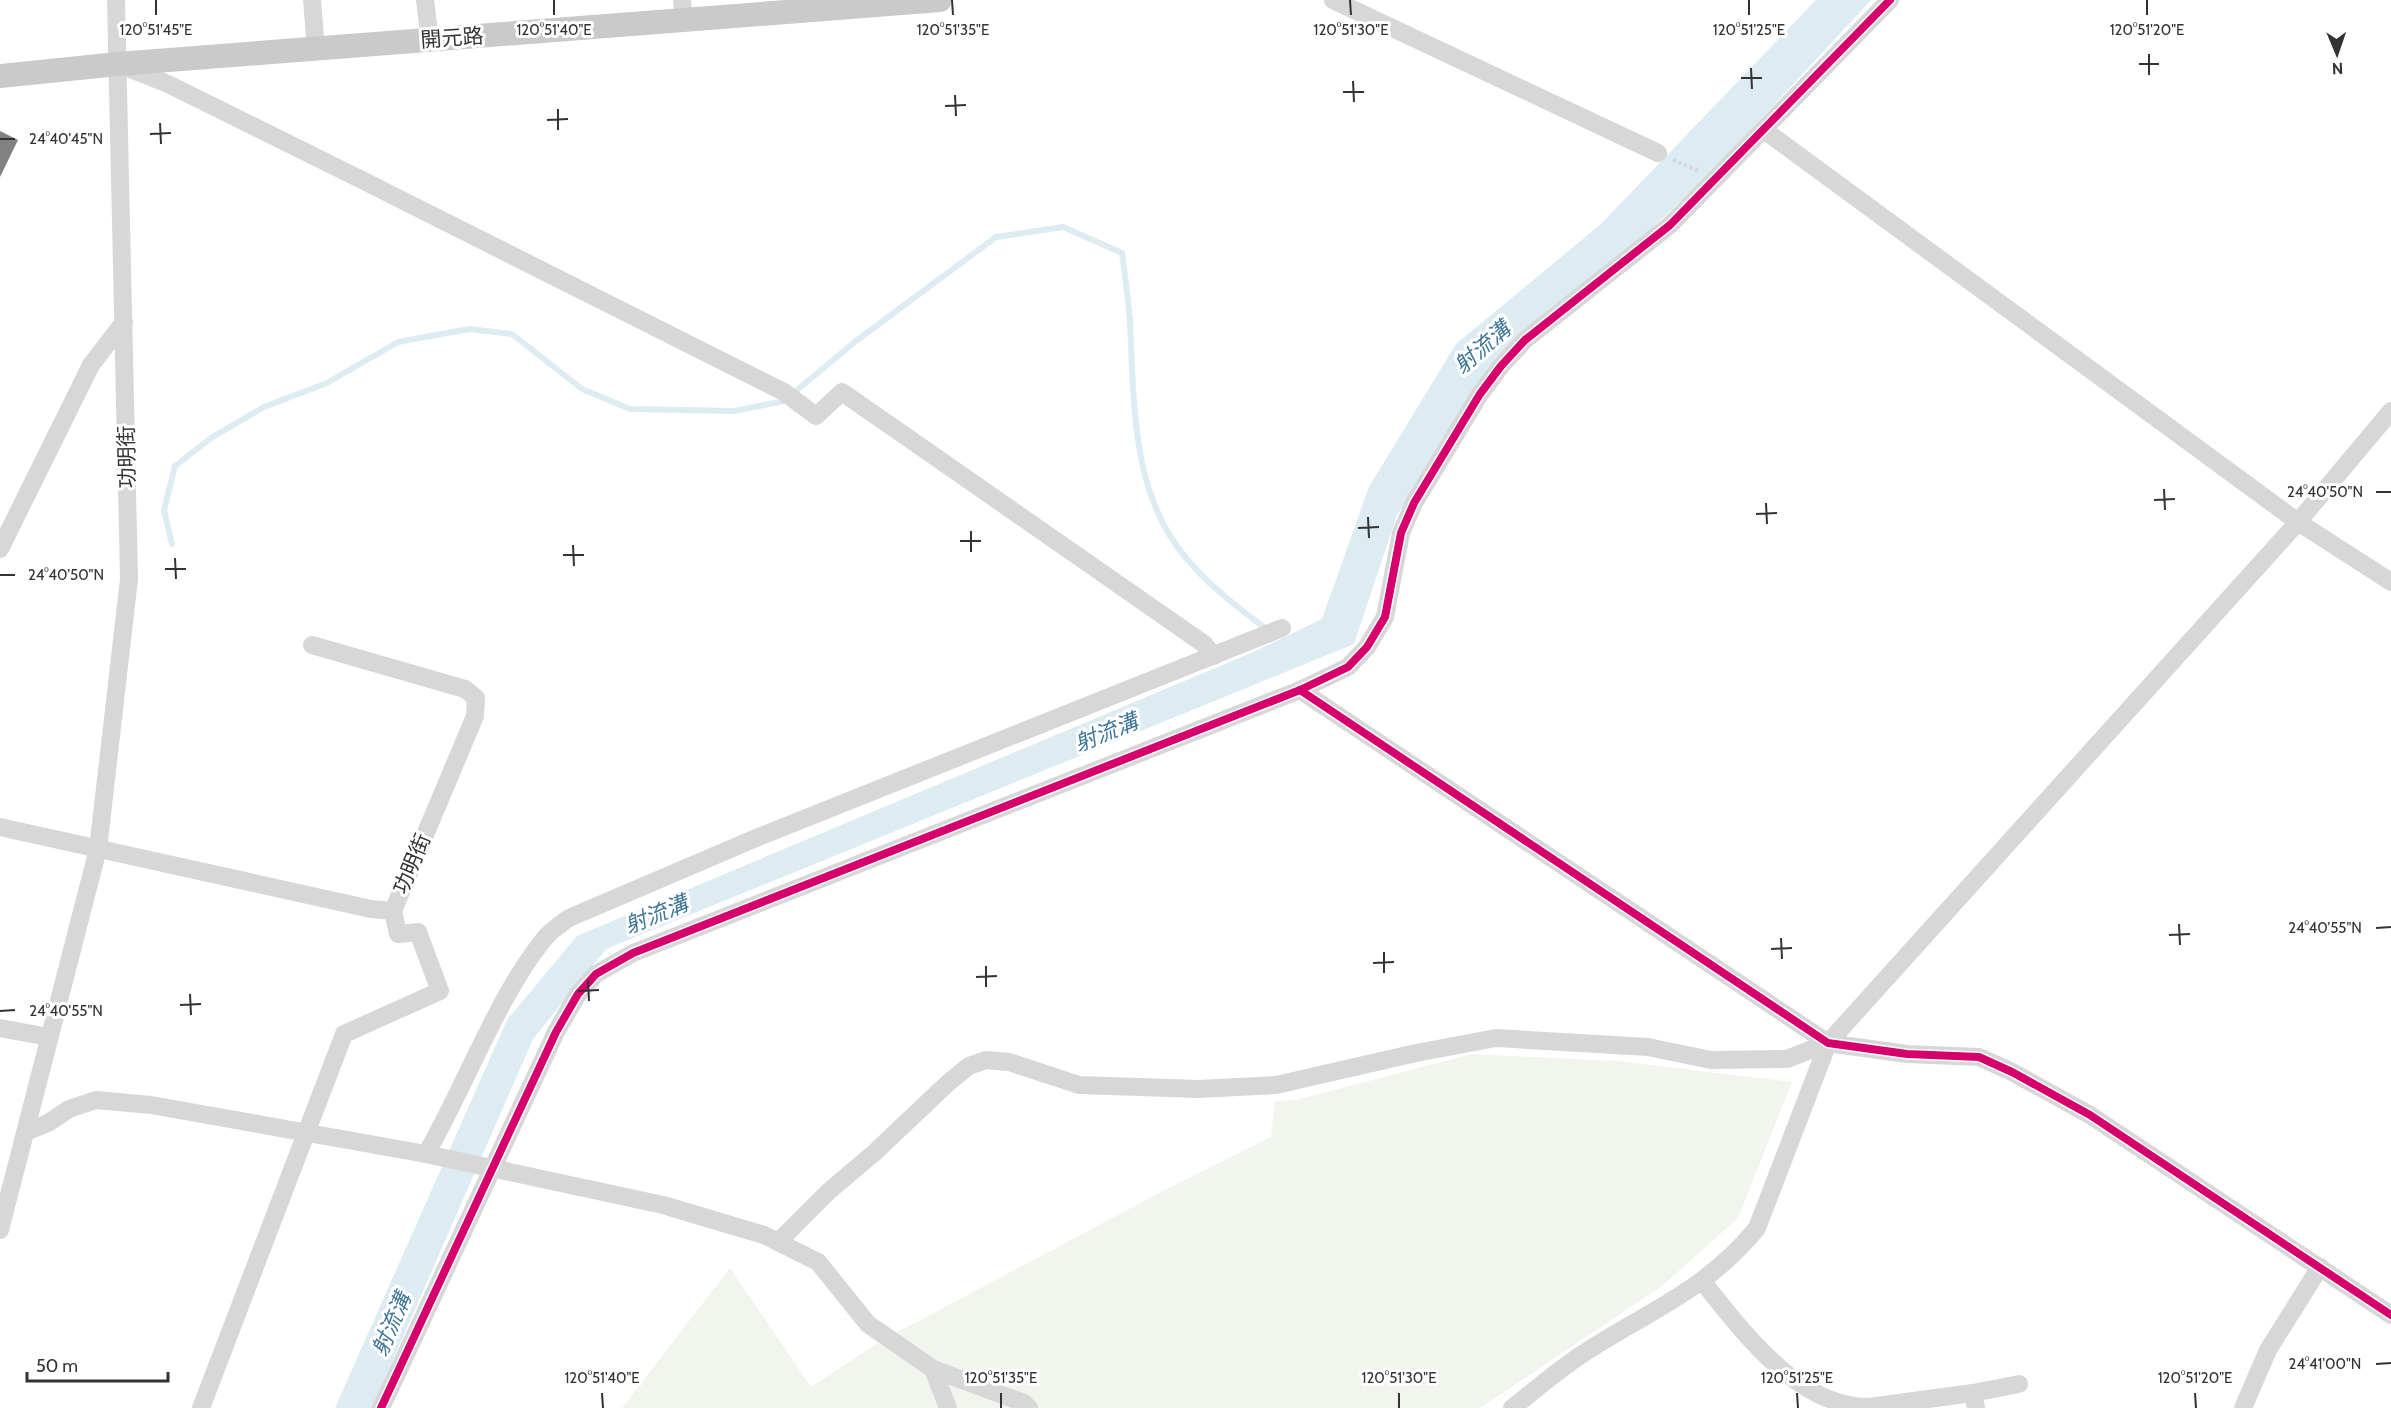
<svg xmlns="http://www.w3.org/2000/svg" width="2391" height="1408" font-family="Cabin,'Noto Sans TC',sans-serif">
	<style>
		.green { fill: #f1f5ed }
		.water { fill: #ddebf3 }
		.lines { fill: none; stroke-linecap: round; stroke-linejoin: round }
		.stream { stroke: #ddebf3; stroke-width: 6 }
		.building { fill: #818181 }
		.path { stroke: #d6d6d6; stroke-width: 4; stroke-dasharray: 3 3; stroke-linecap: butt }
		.minor { stroke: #d7d7d7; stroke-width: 18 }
		.major { stroke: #cacaca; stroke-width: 24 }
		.cycleway-casing { stroke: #fff; stroke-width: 11 }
		.cycleway { stroke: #d6006c; stroke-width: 8 }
		.ticks { fill: none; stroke: #333; stroke-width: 2 }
		.labels { text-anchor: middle; stroke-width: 6; stroke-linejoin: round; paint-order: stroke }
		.street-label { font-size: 21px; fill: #333; stroke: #fff }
		.water-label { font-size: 22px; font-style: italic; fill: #3f7597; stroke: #fff }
		.ticks-label { font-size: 15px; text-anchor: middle; fill: #333; stroke: #fff; stroke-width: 6; stroke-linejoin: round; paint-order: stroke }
	</style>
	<rect width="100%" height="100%" fill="#fff"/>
	<!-- green -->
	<path class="green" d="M1472 1054 1616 1061 1792 1082 1738 1218 1662 1286 1480 1408H622L730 1268 811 1387 881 1341 1161 1192 1271 1137 1275 1101 1296 1100Z"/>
	<!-- water -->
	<path class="water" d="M1816 0H1871L1712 172 1637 242 1502 352 1397 515 1354 644 606 949 533 1039 372 1408H335L507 1020 577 936 1251 653 1322 619 1369 487 1456 344 1601 224Z"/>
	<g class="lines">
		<!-- stream -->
		<path class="stream" d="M172 544 164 510 175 466 211 438 264 407 327 383 398 342 469 329 512 334 582 389 630 409 734 411 784 401 856 341 996 237 1063 227 1122 253C1125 275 1128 298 1130 321 1134 401 1131 495 1187 559 1210 587 1240 609 1269 631"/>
	</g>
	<!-- building -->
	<path class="building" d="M0 131 18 140 0 177Z"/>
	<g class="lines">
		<!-- path -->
		<path class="path" d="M1673 160 1699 171"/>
		<!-- minor -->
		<g class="minor">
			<path d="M312 0 316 49"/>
			<path d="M425 0 430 40"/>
			<path d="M682 0 684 20"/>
			<path d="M1333 0 1658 153"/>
			<path d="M120 65 168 84 360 179 784 392 816 416 842 392 1204 644 1214 656"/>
			<path d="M1764 130 2298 522 2391 582"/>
			<path d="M0 549 91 365 124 322"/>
			<path d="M312 645 465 689 476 698 475 716 393 911"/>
			<path d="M1300 690 1828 1043 1907 1054 1979 1057 2012 1072 2090 1115 2391 1315"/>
			<path d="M0 827 371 909 393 911"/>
			<path d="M0 1028 49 1037"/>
			<path d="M26 1132 48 1123 69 1109 96 1100 151 1105 426 1154 663 1205 764 1235 818 1262 868 1324 933 1369 1024 1403 1029 1408"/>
			<path d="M426 1154C466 1085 496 999 544 939 550 931 561 924 569 918L756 838 1282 628"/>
			<path d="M0 1230 98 849 129 579 116 0"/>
			<path d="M778 1242 828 1192 874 1153 949 1082 969 1066 986 1060 1009 1062 1079 1085 1199 1089 1276 1085 1416 1053 1496 1038 1648 1047 1711 1060 1787 1059 1828 1043"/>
			<path d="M1703 1282C1743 1332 1798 1407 1869 1407L1973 1393 1976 1408"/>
			<path d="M933 1369 948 1408"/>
			<path d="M1973 1393 2019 1384"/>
			<path d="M201 1408 344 1034 440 991 418 932 398 934 393 911"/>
			<path d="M381 1408 556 1032 578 994 596 974 633 953 1300 690 1348 667 1367 647 1385 617 1401 533 1414 503 1480 394 1501 366 1525 340 1670 225 1890 0"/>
			<path d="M1512 1408C1535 1390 1557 1371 1581 1355 1646 1312 1706 1291 1757 1228L1828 1043 2298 522 2391 411"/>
			<path d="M2243 1408 2268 1350 2320 1267"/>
		</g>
		<!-- major -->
		<path class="major" d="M0 76 118 64 940 0"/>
		<!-- cycleway casing -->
		<g class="cycleway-casing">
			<g id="cycleway">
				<path d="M1300 690 1828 1043 1907 1054 1979 1057 2012 1072 2090 1115 2391 1315"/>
				<path d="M381 1408 556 1032 578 994 596 974 633 953 1300 690 1348 667 1367 647 1385 617 1401 533 1414 503 1480 394 1501 366 1525 340 1670 225 1890 0"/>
			</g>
		</g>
		<!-- cycleway -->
		<use href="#cycleway" class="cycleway"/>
	</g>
	<!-- ticks -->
	<path class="ticks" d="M156 0V15M554 0V15M952 0 953 15M1350 0 1351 15M1749 0V15M2147 0V15M2149 54V75M2139 64H2159M1751 68 1752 89M1741 78H1762M1353 81 1354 102M1343 92H1364M955 95 956 116M945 106 966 105M558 109V130M547 120 568 119M160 123 161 144M150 134 171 133M0 139H15M2164 489 2165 510M2376 492H2391M2154 500 2175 499M1766 503 1767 524M1756 514 1777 513M1368 517 1369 538M1358 528 1379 527M971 531V552M960 541H981M573 545 574 566M563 555H584M175 558 176 579M165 569H186M0 575H15M2179 924 2180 945M2376 928 2391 927M2169 935 2190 934M1781 938 1782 959M1771 949 1792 948M1384 952V973M1373 963 1394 962M986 966V987M976 977 997 976M588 980 589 1001M578 991 599 990M190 994 191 1015M180 1005 201 1004M0 1011 15 1010M2376 1364 2391 1363M602 1393 603 1408M1001 1393V1408M1399 1393V1408M1797 1393 1798 1408M2195 1393 2196 1408"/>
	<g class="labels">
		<!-- street labels -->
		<g class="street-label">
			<text transform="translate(452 38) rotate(-4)" y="7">開元路</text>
			<text transform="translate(127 457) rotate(-91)" y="7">功明街</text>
			<text transform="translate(412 864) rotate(-67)" y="7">功明街</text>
		</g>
		<!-- water labels -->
		<g class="water-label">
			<text transform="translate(1482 347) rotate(-41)" y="8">射流溝</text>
			<text transform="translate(1106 732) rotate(-22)" y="8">射流溝</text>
			<text transform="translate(656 914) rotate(-22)" y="8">射流溝</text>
			<text transform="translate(391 1324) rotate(-67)" y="8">射流溝</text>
		</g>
	</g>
	<g class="ticks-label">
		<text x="156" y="35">120°51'45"E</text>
		<text x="554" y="35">120°51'40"E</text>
		<text x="953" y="35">120°51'35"E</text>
		<text x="1351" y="35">120°51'30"E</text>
		<text x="1749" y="35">120°51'25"E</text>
		<text x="2147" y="35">120°51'20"E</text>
		<text x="66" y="144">24°40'45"N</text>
		<text x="2325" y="497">24°40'50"N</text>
		<text x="66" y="580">24°40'50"N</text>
		<text x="2325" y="933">24°40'55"N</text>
		<text x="66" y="1016">24°40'55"N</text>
		<text x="2325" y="1369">24°41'00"N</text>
		<text x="602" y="1383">120°51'40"E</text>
		<text x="1001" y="1383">120°51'35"E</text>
		<text x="1399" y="1383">120°51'30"E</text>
		<text x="1797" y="1383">120°51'25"E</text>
		<text x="2195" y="1383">120°51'20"E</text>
	</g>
	<!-- north arrow -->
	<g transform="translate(2337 54) rotate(178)" stroke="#ffffff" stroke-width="4.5" paint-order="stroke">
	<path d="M0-4.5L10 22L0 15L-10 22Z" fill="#333333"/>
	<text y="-9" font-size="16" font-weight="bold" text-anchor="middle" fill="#333333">N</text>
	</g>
	<!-- scale -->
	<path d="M27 1372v9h141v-9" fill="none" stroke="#333333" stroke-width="3"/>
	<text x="36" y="1372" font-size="18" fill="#333333" stroke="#ffffff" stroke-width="4.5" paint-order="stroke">50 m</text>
</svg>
